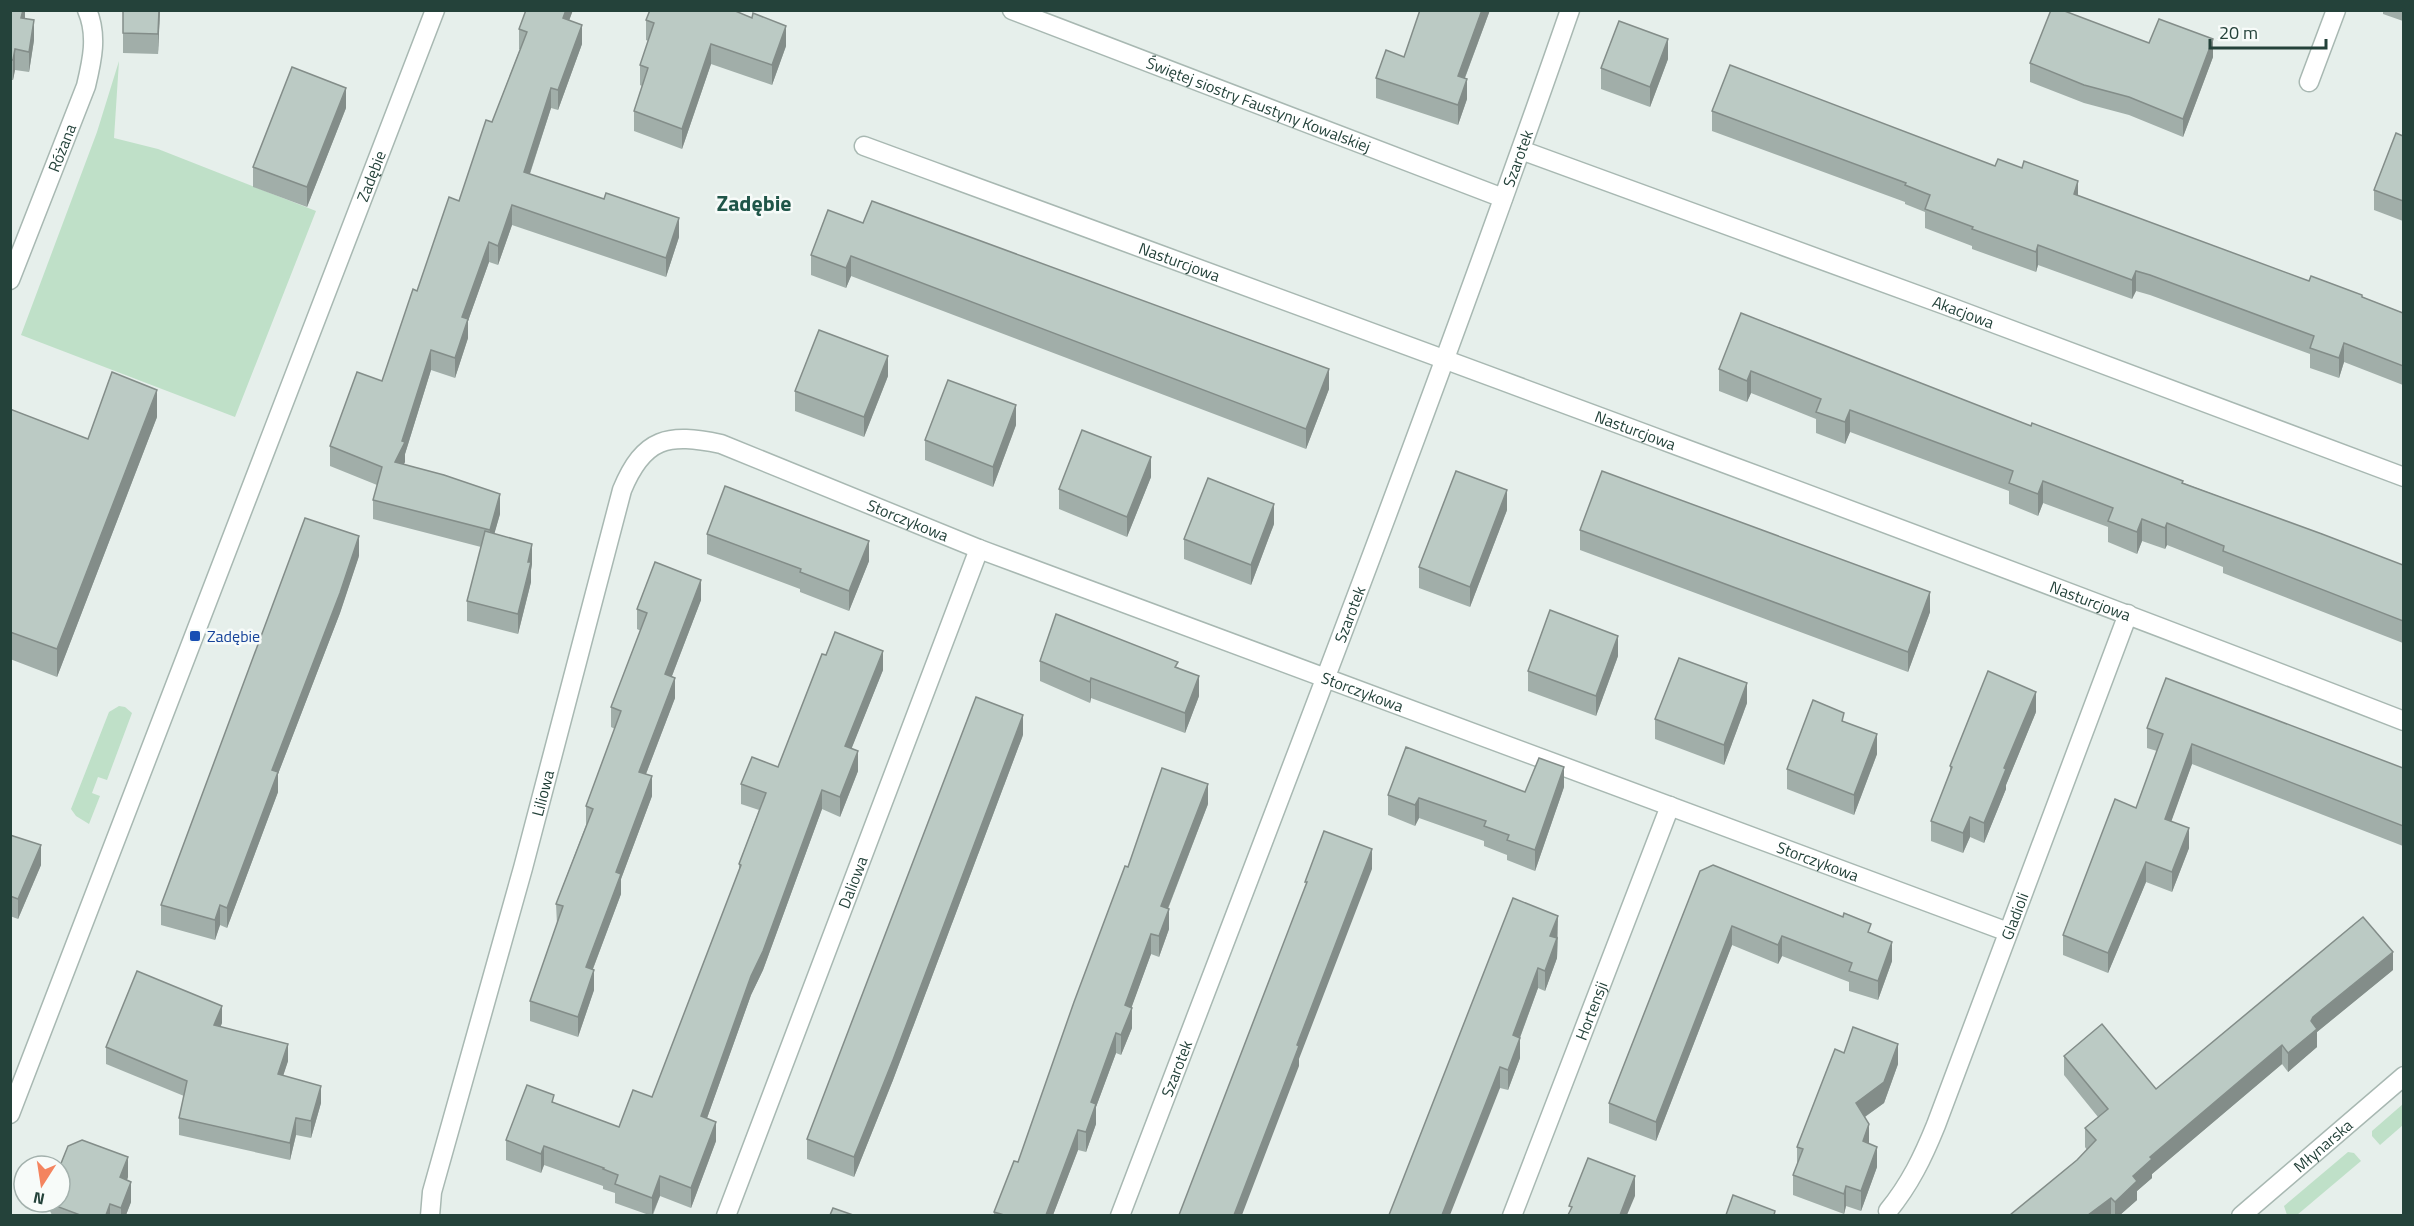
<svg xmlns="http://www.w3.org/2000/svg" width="2414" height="1226" font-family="'Titillium Web',sans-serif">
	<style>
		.green { fill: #bfe0c8 }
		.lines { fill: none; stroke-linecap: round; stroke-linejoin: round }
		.minor-casing { stroke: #a8b8b2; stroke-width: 21 }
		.tertiary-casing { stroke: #a8b8b2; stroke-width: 21 }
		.minor { stroke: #fff; stroke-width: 18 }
		.tertiary { stroke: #fff; stroke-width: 18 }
		.wall { fill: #a1aea9 }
		.shaded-wall { fill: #838d89 }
		.building { fill: #bbcac4; stroke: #838d89; stroke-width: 1.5 }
		.transit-dot { fill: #1a4fb4; stroke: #f7fbf9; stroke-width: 2 }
		.labels { text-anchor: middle; stroke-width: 5; stroke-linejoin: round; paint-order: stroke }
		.street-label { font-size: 16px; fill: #24423a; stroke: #f7fbf9 }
		.transit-label { font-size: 16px; fill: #164399; stroke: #f7fbf9; text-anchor: start }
		.district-label { font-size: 22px; font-weight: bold; fill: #1f5548; stroke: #f7fbf9 }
	</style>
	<rect width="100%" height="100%" fill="#e6efeb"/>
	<!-- green -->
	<g class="green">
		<path d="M119 61 114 138 158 149 316 211 235 417 21 335 97 132Z"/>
		<path d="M119 706 125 707 132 713 107 780 98 777 92 793 100 796 89 824 76 816 71 809 109 712Z"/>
		<path d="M2403 1104V1125L2380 1145 2372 1136V1131Z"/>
		<path d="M2348 1152 2354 1153 2361 1161 2297 1215H2287L2284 1206Z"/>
	</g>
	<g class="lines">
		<!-- minor casing -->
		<g class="minor-casing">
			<g id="minor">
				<path id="s1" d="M1012 10 1503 198"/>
				<path d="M2309 82 2336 10"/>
				<path id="s2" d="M864 146C1379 335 1893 523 2404 721"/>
				<path id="s3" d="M1521 150 1945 305 2404 477"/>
				<path id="s4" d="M10 280 86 86C92 61 98 35 87 10"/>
				<path id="s5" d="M1888 1211C1910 1184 1923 1157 1936 1125L2128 614"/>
				<path id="s6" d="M430 1216 432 1192 523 868 622 490C644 437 668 433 721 444L979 549 2008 932"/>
				<path id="s7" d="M726 1216 979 549"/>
				<path id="s8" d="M1120 1216C1273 815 1429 415 1570 10"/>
				<path id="s9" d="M1512 1216 1670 806"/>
				<path id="s10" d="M2241 1216 2404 1076"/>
			</g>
		</g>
		<!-- tertiary casing -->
		<g class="tertiary-casing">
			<g id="tertiary">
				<path id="s11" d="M10 1114 435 10"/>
			</g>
		</g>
		<!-- minor -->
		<use href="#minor" class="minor"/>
		<!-- tertiary -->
		<use href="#tertiary" class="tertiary"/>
	</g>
	<!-- wall -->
	<g class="wall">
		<path d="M10 10H25V18L34 40 29 72 15 70 13 80H10Z"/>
		<path d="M123 10H160L158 54 123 53Z"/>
		<path d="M526 10H573L569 20 582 44 558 110 551 108 530 174 679 237 666 277 512 225 498 265 489 262 468 321V338L455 378 431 370 405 454V462L403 464 500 514 494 534 532 564 531 570V582L518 634 467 621V601L481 547 373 519V500L377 485 330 466V446L382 381 417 291 459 201 492 122 520 49H519V29Z"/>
		<path d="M1490 10 1465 78 1467 99 1458 125 1376 98V78Z"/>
		<path d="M2383 10H2403V21L2383 14Z"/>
		<path d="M646 20 786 46 772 85 711 64 682 149 634 131V111L642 86 640 85V65L648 41 646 40Z"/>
		<path d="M2149 43 2213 57 2183 137 2129 115 2084 103 2030 82V63Z"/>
		<path d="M1668 59 1650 107 1601 89V68Z"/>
		<path d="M346 108 307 207 253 187V167Z"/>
		<path d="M1712 111 1995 166 2309 281 2362 297 2403 313V385L2344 362 2339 378 2310 368V354L2150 295 2136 291 2132 299 2038 265 2036 272 1972 249V246L1925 228V212L1905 204V202L1712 131Z"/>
		<path d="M2403 136V221L2374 210V190Z"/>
		<path d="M863 223 1329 389 1306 449 851 276 846 288 811 275V255Z"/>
		<path d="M1741 313 2031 426 2403 565V643L2223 573V567L2167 545 2165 549 2142 541 2137 554 2108 542V527L2043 503 2038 516 2009 504V491L1850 432 1845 444 1816 433V419L1751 393 1747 402 1719 391V369Z"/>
		<path d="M888 376 864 437 795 411V391Z"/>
		<path d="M10 409 88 439 157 417 57 677 10 659Z"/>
		<path d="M1016 425 993 487 925 460V440Z"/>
		<path d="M1151 477 1127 537 1059 509V489Z"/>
		<path d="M1507 510 1470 607 1419 588V567Z"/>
		<path d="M1274 524 1251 585 1184 559V539Z"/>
		<path d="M1580 530 1930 612 1908 672 1580 550Z"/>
		<path d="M707 534 869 561 849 611 800 592V589L707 554Z"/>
		<path d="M359 556 340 613 278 774V792L227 928 220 925 215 940 161 925V905Z"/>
		<path d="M701 600 672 676 675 698 646 774 652 796 621 879V894L593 969 594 990 578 1037 530 1021V1001L557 924 556 904 586 825V806L615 729 611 727V707L641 631 637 629V609Z"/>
		<path d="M826 655 883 670 851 749 858 771 840 817 822 809 763 970 751 995 707 1118 716 1141 691 1208 660 1196 653 1215H649L615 1203V1193L603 1189V1186L544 1165 541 1173 506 1160V1140L554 1103 619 1127 652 1097 739 872V864L759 810 741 804V784L778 767Z"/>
		<path d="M1618 656 1596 716 1528 691V671Z"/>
		<path d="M1040 661 1178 667 1199 696 1185 733 1091 698 1090 703 1040 681Z"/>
		<path d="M1747 703 1724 765 1655 739V719Z"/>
		<path d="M2036 712 2006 785V789L1984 843 1970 837 1963 853 1931 841V821L1950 773V766Z"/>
		<path d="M1844 722 1877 754 1854 815 1787 789V769Z"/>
		<path d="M2147 728 2403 768V846L2192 764 2171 821 2189 848 2172 892 2146 882 2108 973 2063 955V935L2136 808 2157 751 2147 748Z"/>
		<path d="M1023 735 893 1080 854 1177 807 1159V1139Z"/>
		<path d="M1564 787 1535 871 1507 860V855L1484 846V841L1419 818 1415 826 1388 815V795L1525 792Z"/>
		<path d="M1208 804 1168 909 1169 929 1159 957 1151 954 1131 1008 1132 1028 1121 1055 1116 1053 1096 1107V1124L1086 1152 1078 1150 1053 1215H994V1212L1018 1162 1128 867Z"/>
		<path d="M10 835 41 865 18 919 10 916Z"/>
		<path d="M1700 871 1871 933 1892 961 1878 1000 1849 991V982L1782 956 1778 964 1732 945 1656 1141 1609 1123V1103Z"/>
		<path d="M1558 936 1557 958 1545 991 1538 988 1520 1038V1058L1508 1090 1500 1088 1389 1215Z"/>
		<path d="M2393 970 2317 1032V1047L2288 1072 2282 1064 2152 1174V1178L2137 1191V1200L2120 1215H2010L2077 1160 2087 1150 2085 1147V1128L2098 1117 2064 1075V1056L2156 1089Z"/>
		<path d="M222 1023 220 1027 288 1061 283 1076 321 1103 311 1138 296 1135 290 1160 179 1135V1118L184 1096 106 1064V1047Z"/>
		<path d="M1844 1053 1898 1064 1884 1103 1865 1117 1869 1144 1877 1167 1861 1211 1846 1206 1844 1214 1793 1195V1175L1797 1164V1147Z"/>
		<path d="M128 1177 127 1180 131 1202 126 1215H52L50 1211V1202H60Z"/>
	</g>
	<!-- shaded-wall -->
	<g class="shaded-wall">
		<path d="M23 10H25V20L21 18Z"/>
		<path d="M159 10H160L158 54V34Z"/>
		<path d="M566 10H573L563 37V18Z"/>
		<path d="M1482 10H1490L1458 96V76Z"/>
		<path d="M34 20V40L29 72V52Z"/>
		<path d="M582 25V44L558 110V90Z"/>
		<path d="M786 26V46L772 85V65Z"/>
		<path d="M1668 39V59L1650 107V87Z"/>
		<path d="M2213 39V57L2183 137V119Z"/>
		<path d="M711 44V64L682 149V129Z"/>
		<path d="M15 49V70L13 80V60Z"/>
		<path d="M1467 79V99L1458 125V105Z"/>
		<path d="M346 88V108L307 207V187Z"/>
		<path d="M551 88V108L524 191V172Z"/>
		<path d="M2078 181V200L2074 194Z"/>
		<path d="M512 205V225L498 265V246Z"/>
		<path d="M679 218V237L666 277V258Z"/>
		<path d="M489 242V262L468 321V338L455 378V358L462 317Z"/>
		<path d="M2038 245V265L2036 272V252Z"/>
		<path d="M851 256V276L846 288V268Z"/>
		<path d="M2136 271V291L2132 299V280Z"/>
		<path d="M2344 343V362L2339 378V358Z"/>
		<path d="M431 350V370L405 454V462L395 482V462Z"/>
		<path d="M888 356V376L864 437V417Z"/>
		<path d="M1329 369V389L1306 449V429Z"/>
		<path d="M1751 371V393L1747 402V381Z"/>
		<path d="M157 390V417L57 677V649Z"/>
		<path d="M1016 405V425L993 487V467Z"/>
		<path d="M1850 410V432L1845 444V422Z"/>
		<path d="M1151 457V477L1127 537V517Z"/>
		<path d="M2043 481V503L2038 516V494Z"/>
		<path d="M1507 490V510L1470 607V587Z"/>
		<path d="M500 494V514L490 549V530Z"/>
		<path d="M1274 504V524L1251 585V565Z"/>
		<path d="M2142 519V541L2137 554V532Z"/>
		<path d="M2167 523V545L2165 549V528Z"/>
		<path d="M359 536V556L340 613 278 774V792L227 928V908L272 770Z"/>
		<path d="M869 541V561L849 611V591Z"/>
		<path d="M532 544V564L531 570V582L518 634V614L528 562Z"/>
		<path d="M701 580V600L665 694V674Z"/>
		<path d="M1930 592V612L1908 672V652Z"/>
		<path d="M1618 636V656L1596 716V696Z"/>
		<path d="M883 651V670L845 765V746Z"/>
		<path d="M1199 676V696L1185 733V713Z"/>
		<path d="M675 678V698L639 792V772Z"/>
		<path d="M1091 678V698L1090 703V682Z"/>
		<path d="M1747 683V703L1724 765V745Z"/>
		<path d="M2036 692V712L2006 785V789L1984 843V823L2004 768Z"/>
		<path d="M1023 715V735L893 1080 854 1177V1157Z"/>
		<path d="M1877 734V754L1854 815V795Z"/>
		<path d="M2192 744V764L2165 839V819Z"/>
		<path d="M858 751V771L840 817V797Z"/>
		<path d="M1564 767V787L1535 871V850Z"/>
		<path d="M652 776V796L621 879V894L586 987V967L616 872Z"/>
		<path d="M1208 784V804L1161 926V906Z"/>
		<path d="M822 790V809L763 970 751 995 701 1135V1116L751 976Z"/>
		<path d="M1419 798V818L1415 826V805Z"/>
		<path d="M1970 817V837L1963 853V833Z"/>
		<path d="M2189 828V848L2172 892V872Z"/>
		<path d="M41 845V865L18 919V899Z"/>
		<path d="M1372 849V869L1299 1059V1066L1242 1215H1234L1297 1045Z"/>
		<path d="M2146 862V882L2108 973V953Z"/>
		<path d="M220 905V925L215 940V920Z"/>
		<path d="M1169 909V929L1159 957V936Z"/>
		<path d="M1558 916 1557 958 1545 991V971L1550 936Z"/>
		<path d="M1732 926V945L1656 1141V1122Z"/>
		<path d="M1151 934V954L1127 1020 1132 1008V1028L1121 1055V1035L1125 1005Z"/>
		<path d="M1782 936V956L1778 964V945Z"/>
		<path d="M1892 942V961L1878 1000V981Z"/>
		<path d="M2393 952V970L2317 1032V1047L2288 1072V1053L2313 1017Z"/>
		<path d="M1538 968V988L1513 1056V1035Z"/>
		<path d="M594 970V990L578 1037V1017Z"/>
		<path d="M222 1006V1023L214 1042V1025Z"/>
		<path d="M1116 1033V1053L1096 1107V1124L1086 1152V1132L1091 1102Z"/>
		<path d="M1520 1038V1058L1508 1090V1070Z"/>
		<path d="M288 1044V1061L278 1091V1074Z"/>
		<path d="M1898 1044V1064L1884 1103 1856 1123V1103Z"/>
		<path d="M2282 1045V1064L2152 1174V1178L2137 1191V1200L2120 1215H2115V1202L2133 1176 2150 1157Z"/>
		<path d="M1500 1067V1088L1450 1215H1442Z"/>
		<path d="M321 1086V1103L311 1138V1121Z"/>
		<path d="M296 1118V1135L290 1160V1143Z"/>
		<path d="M716 1122V1141L691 1208V1188Z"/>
		<path d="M1869 1124V1144L1863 1141Z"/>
		<path d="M1078 1130V1150L1053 1215H1046Z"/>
		<path d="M544 1146V1165L541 1173V1154Z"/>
		<path d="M1877 1147V1167L1861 1211V1191Z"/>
		<path d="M128 1157V1177L120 1197V1177Z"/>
		<path d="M660 1176V1196L652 1215V1198Z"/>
		<path d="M1635 1176V1196L1627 1215H1620Z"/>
		<path d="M131 1182V1202L126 1215H121V1208Z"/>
		<path d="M1846 1186V1206L1844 1214V1194Z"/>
		<path d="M2111 1198V1215H2088Z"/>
		<path d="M110 1204V1215H106Z"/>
	</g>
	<!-- building -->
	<g class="building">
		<path d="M10 10H23L21 18 34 20 29 52 15 49 13 60H10Z"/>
		<path d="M123 10H159L158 34 123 33Z"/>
		<path d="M526 10H566L563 18 582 25 558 90 551 88 524 172 604 199 606 193 679 218 666 258 512 205 498 246 489 242 462 317 468 319 455 358 431 350 402 441 405 442 395 462 444 475 500 494 490 530 373 500 382 467 330 446 357 372 382 381 413 289 417 291 449 197 459 201 486 120 492 122 527 32 519 29Z"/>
		<path d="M650 10H733L752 18 753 13 786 26 772 65 711 44 682 129 634 111 648 68 640 65 654 23 646 20Z"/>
		<path d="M1420 10H1482L1458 76 1467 79 1458 105 1376 78 1386 50 1404 57Z"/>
		<path d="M2051 10H2062L2149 43 2159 19 2213 39 2183 119 2129 97 2084 85 2030 63Z"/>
		<path d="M1619 21 1668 39 1650 87 1601 68Z"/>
		<path d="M1730 65 1995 166 1998 159 2022 168 2024 161 2078 181 2074 194 2309 281 2311 276 2362 295V297L2403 313V366L2344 343 2339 358 2310 348 2314 336 2150 275 2136 271 2132 280 2038 245 2036 252 1972 229 1973 227 1925 209 1930 195 1905 185 1906 183 1712 111Z"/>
		<path d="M292 67 346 88 307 187 253 167Z"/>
		<path d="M2396 133 2403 136V201L2374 190Z"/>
		<path d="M872 201 1329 369 1306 429 851 256 846 268 811 255 828 210 863 223Z"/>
		<path d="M1741 313 2031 426 2032 423 2183 481 2182 483 2322 534 2403 565V621L2223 551 2224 546 2167 523 2165 528 2142 519 2137 532 2108 521 2113 508 2043 481 2038 494 2009 483 2013 471 1850 410 1845 422 1816 412 1821 399 1751 371 1747 381 1719 369Z"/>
		<path d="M819 330 888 356 864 417 795 391Z"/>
		<path d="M112 372 157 390 57 649 10 632V409L88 439Z"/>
		<path d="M948 380 1016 405 993 467 925 440Z"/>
		<path d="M1082 430 1151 457 1127 517 1059 489Z"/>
		<path d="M1456 471 1507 490 1470 587 1419 567Z"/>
		<path d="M1602 471 1930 592 1908 652 1580 530Z"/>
		<path d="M1208 478 1274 504 1251 565 1184 539Z"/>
		<path d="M725 486 869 541 849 591 800 572 801 569 707 534Z"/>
		<path d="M305 518 359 536 340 593 272 770 278 772 227 908 220 905 215 920 161 905Z"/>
		<path d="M485 531 532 544 528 562H531L518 614 467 601Z"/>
		<path d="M655 562 701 580 665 674 675 678 639 772 652 776 616 872 621 874 586 967 594 970 578 1017 530 1001 563 906 556 904 593 809 586 806 621 711 611 707 647 613 637 609Z"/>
		<path d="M1550 610 1618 636 1596 696 1528 671Z"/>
		<path d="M1056 614 1178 662 1175 667 1199 676 1185 713 1091 678 1090 682 1040 661Z"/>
		<path d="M835 632 883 651 845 746 858 751 840 797 822 790 763 951 751 976 701 1116 716 1122 691 1188 660 1176 652 1198 615 1184 618 1175 603 1169 604 1168 544 1146 541 1154 506 1140 527 1085 554 1095 552 1102 619 1127 633 1090 652 1097 741 865 739 864 766 793 741 784 752 757 778 767 822 654 826 655Z"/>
		<path d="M1679 658 1747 683 1724 745 1655 719Z"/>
		<path d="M1988 671 2036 692 2004 768 2006 769 1984 823 1970 817 1963 833 1931 821 1952 767 1950 766Z"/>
		<path d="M2166 678 2403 768V826L2192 744 2165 819 2189 828 2172 872 2146 862 2108 953 2063 935 2115 799 2136 808 2163 734 2147 728Z"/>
		<path d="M976 697 1023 715 893 1060 854 1157 807 1139Z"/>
		<path d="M1813 700 1844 713 1842 721 1877 734 1854 795 1787 769Z"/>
		<path d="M1406 747 1525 792 1539 758 1564 767 1535 850 1507 840 1509 835 1484 826 1486 821 1419 798 1415 805 1388 795Z"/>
		<path d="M1162 768 1208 784 1161 906 1169 909 1159 936 1151 934 1125 1005 1132 1008 1121 1035 1116 1033 1091 1102 1096 1104 1086 1132 1078 1130 1046 1215H1004L994 1212 1014 1161 1018 1162 1074 1002 1125 866 1128 867Z"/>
		<path d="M1324 831 1372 849 1297 1045 1299 1046 1234 1215H1179L1307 882H1305Z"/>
		<path d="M10 835 41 845 18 899 10 896Z"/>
		<path d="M1713 865 1843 917 1844 913 1871 924 1868 932 1892 942 1878 981 1849 971 1852 963 1782 936 1778 945 1732 926 1656 1122 1609 1103 1700 871Z"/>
		<path d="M1513 898 1558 916 1550 936 1557 938 1545 971 1538 968 1513 1035 1520 1038 1508 1070 1500 1067 1442 1215H1389Z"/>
		<path d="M2363 917 2393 952 2313 1017 2311 1021 2317 1029 2288 1053 2282 1045 2150 1157 2152 1159 2133 1176 2137 1181 2115 1202 2111 1198 2088 1215H2010L2077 1160 2096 1140 2085 1128 2108 1109 2064 1056 2102 1024 2156 1089Z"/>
		<path d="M137 971 222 1006 214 1025 288 1044 278 1074 321 1086 311 1121 296 1118 290 1143 179 1118 187 1081 106 1047Z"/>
		<path d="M1853 1027 1898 1044 1884 1082 1856 1103 1869 1124 1863 1141 1877 1147 1861 1191 1846 1186 1844 1194 1793 1175 1803 1149 1797 1147 1835 1049 1844 1053Z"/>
		<path d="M82 1140 128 1157 120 1177 131 1182 121 1208 110 1204 106 1215H80L56 1206 54 1202H60V1166L68 1146Z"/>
		<path d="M1588 1158 1635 1176 1620 1215H1568L1572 1207 1569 1206Z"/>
		<path d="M1733 1195 1775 1211 1774 1215H1726Z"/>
		<path d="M833 1208 853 1215H830Z"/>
	</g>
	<!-- markers -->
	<rect class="transit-dot" x="189" y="630" width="12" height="12" rx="3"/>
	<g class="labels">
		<!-- street labels -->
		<g class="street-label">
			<text dy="6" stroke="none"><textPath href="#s1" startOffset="264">Świętej siostry Faustyny Kowalskiej</textPath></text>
			<text dy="6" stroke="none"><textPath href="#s4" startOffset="142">Różana</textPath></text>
			<text dy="6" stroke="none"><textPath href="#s8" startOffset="1130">Szarotek</textPath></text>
			<text dy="6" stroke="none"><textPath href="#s11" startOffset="1005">Zadębie</textPath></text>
			<text dy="6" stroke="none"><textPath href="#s2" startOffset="336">Nasturcjowa</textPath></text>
			<text dy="6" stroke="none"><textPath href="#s3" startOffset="471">Akacjowa</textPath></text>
			<text dy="6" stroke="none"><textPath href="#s2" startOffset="822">Nasturcjowa</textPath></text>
			<text dy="6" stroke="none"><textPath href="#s6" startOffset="1077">Storczykowa</textPath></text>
			<text dy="6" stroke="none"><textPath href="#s2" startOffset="1308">Nasturcjowa</textPath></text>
			<text dy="6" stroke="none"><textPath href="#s8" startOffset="644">Szarotek</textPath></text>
			<text dy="6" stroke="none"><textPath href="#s6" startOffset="1563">Storczykowa</textPath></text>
			<text dy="6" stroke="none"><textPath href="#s6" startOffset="438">Liliowa</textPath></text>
			<text dy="6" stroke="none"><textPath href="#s6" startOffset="2049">Storczykowa</textPath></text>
			<text dy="6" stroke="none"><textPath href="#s7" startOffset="357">Daliowa</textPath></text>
			<text dy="6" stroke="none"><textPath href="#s5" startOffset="322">Gladioli</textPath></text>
			<text dy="6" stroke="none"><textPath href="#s9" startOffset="220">Hortensji</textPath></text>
			<text dy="6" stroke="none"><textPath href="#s8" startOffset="158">Szarotek</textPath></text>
			<text dy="6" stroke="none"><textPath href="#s10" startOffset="108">Młynarska</textPath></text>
		</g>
		<!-- transit labels -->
		<g class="transit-label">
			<text x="207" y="642">Zadębie</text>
		</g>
		<!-- district labels -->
		<g class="district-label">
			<text x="754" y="211">Zadębie</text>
		</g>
	</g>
	<!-- border -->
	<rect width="2414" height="1226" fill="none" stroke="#24423a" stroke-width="24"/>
	<!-- north arrow -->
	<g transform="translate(42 1184) rotate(192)"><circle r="28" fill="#f7fbf9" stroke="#a3b1ad" stroke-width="1.5"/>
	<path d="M0-4.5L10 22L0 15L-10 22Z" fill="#f4845f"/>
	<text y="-9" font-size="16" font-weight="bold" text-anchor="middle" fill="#24423a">N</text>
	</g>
	<!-- scale -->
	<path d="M2210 39v9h116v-9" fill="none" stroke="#24423a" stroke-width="3"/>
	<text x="2219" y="39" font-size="18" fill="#24423a" stroke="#f7fbf9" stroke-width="4.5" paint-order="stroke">20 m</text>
</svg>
